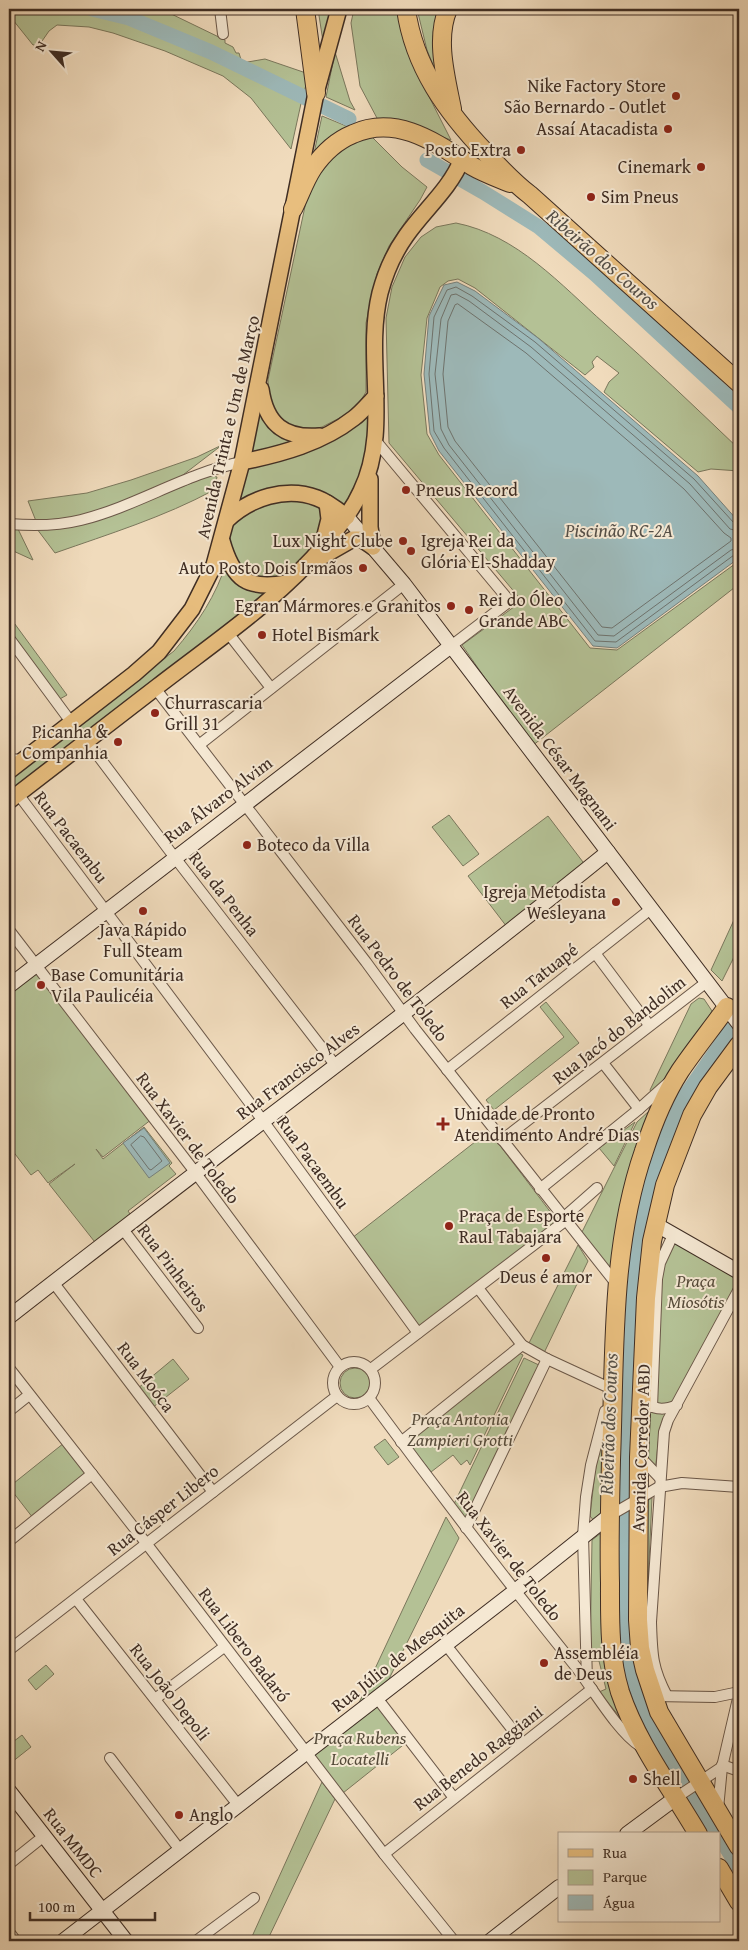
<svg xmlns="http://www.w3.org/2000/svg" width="748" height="1950" font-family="'Gentium Book Plus',serif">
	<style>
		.green { fill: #b4c195; stroke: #7a775c }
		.water { fill: #9db9b9; stroke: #77817d }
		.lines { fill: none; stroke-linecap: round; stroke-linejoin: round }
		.shore { stroke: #6e736e; stroke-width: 1 }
		.river { stroke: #9db9b9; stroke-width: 15 }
		.street-casing { stroke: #6b5849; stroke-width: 12 }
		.secondary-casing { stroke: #3f2d23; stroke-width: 16 }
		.primary-casing { stroke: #3f2d23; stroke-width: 18 }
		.highway-casing { stroke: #3f2d23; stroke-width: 20 }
		.street { stroke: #f5e8d3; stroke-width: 10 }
		.secondary { stroke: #f5e8d3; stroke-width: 14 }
		.primary { stroke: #e8be7e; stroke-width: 15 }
		.highway { stroke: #e8be7e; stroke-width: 18 }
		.poi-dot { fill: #8f2418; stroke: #f5e8d3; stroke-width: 2 }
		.labels { text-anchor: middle; stroke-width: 4; stroke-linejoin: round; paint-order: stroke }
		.poi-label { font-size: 18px; fill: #3f2d23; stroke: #f5e8d3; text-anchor: start }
		.street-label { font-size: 18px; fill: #3f2d23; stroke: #f5e8d3 }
		.park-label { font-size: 18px; font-style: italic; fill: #564b3a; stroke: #f5e8d3 }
		.water-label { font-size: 19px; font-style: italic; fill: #565048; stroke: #f5e8d3 }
	</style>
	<rect width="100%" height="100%" fill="#f0dbbc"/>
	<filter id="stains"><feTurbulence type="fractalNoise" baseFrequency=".004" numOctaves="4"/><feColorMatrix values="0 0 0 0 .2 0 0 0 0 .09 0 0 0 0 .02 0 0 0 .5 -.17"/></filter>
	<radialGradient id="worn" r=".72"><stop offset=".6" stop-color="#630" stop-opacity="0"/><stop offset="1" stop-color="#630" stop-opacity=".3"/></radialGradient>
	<!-- green -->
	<g class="green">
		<path d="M33 9 82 10 131 22 212 57 302 99 291 149 251 98 223 76 165 51 113 33 89 27 57 25 49 31 40 44 33 45 9 15V12Z"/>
		<path d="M102 9H161L225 40V43L233 47 236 53H239L242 63 265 59 306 73 307 79 304 94C238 62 172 28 102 9Z"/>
		<path d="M318 9H334L324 48Z"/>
		<path d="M354 9H396L411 61 451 140 407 124 378 120 360 86 351 23Z"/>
		<path d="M417 9H438L433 37 441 84 427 50Z"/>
		<path d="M335 52 350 101 355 110 326 97Z"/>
		<path d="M322 116 351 128 313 158Z"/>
		<path d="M368 133 402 167 427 187 420 200 389 246 377 274 366 323V392L355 410 322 427 299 432 280 421 274 411 269 398 268 380 307 197 328 155Z"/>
		<path d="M456 223C517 235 561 285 605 324 651 365 695 407 739 449V471L711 469 698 472 604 392 609 382 619 373 597 356 592 362 594 367 585 375 475 288 458 279 448 281 440 287 427 318 421 375 427 434 439 455 590 648 617 650 739 561V584L532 746 462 645 522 601 389 443 386 318 392 287 405 257 421 237 436 227Z"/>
		<path d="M258 396 262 408 306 439 246 458Z"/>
		<path d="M373 405 371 442 346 512 302 490 231 512 245 463 275 458Z"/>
		<path d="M222 445 179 478 118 504 79 517 36 521 28 501 87 493 131 480 197 457Z"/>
		<path d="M213 476 217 477 214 490C164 517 109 534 55 553L37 529 130 508 206 477Z"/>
		<path d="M289 498 324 506 318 545 290 575 259 581 239 569 228 538 232 524 246 508Z"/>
		<path d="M9 529H18L33 560 9 549Z"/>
		<path d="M227 561 231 568 275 588 9 792V777L174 651C198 623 216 596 227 561Z"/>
		<path d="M9 616 67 695 58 700 9 634Z"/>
		<path d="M449 815 479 854 463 866 432 827Z"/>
		<path d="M548 816 586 866 507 927 468 876Z"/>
		<path d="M739 909V947L722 981 711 970Z"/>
		<path d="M35 967 152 1119 103 1157 96 1149 103 1159 144 1127 172 1163 169 1166 176 1174 128 1211 133 1218 98 1246 49 1184 75 1164 48 1183 38 1170 31 1175 9 1146V987Z"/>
		<path d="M699 998 704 999 712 1011C695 1042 675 1068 652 1094L650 1090 691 1004Z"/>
		<path d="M546 1002 579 1043 494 1110 486 1100 564 1037 540 1007Z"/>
		<path d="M649 1111 637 1150 614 1274 582 1232 637 1122Z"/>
		<path d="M635 1122 614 1166 599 1148Z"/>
		<path d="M489 1131 558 1222 419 1327 352 1238Z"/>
		<path d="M674 1237 739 1275V1284L675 1404 653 1405 663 1264Z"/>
		<path d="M578 1245 588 1261 544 1353 528 1345Z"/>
		<path d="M517 1352 523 1355 470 1465 467 1460 461 1465 453 1455 431 1472 406 1440Z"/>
		<path d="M524 1358 541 1366 467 1523 453 1506Z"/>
		<path d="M173 1359 189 1379 152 1408 137 1389Z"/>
		<circle cx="355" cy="1383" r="15"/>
		<path d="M649 1406 671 1408C656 1427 659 1447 655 1469L646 1459Z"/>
		<path d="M603 1427 602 1515 594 1521 590 1516 595 1472Z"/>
		<path d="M385 1439 399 1457 388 1465 374 1447Z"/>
		<path d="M64 1443 89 1474 33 1518 9 1487Z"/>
		<path d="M652 1498 647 1606 645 1608 641 1504Z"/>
		<path d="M446 1517 459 1538 387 1683 358 1705Z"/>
		<path d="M601 1533 604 1655 620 1717 599 1692 606 1689 599 1661H590L592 1540Z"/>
		<path d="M46 1665 54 1674 36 1690 28 1680Z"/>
		<path d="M376 1703 407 1742 343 1793 312 1753Z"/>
		<path d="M22 1735 31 1747 12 1762 9 1758V1745Z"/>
		<path d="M322 1782 335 1799 267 1941H250Z"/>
	</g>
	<!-- water -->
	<g class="water">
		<path d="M457 282 475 291 538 338 698 476 738 521 739 558 617 648 593 646 439 451 430 433 424 374 429 316 444 285Z"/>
		<path d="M144 1128 170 1163 149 1178 123 1143Z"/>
	</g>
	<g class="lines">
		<!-- shore -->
		<g class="shore">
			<path d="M458 304 526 353 684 489 724 533 731 538V541L612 628 602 627 455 441 448 427 443 374 448 321 455 305Z"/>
			<path d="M739 525 734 523 694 479 535 342 472 296 456 287 447 290 434 317 429 374 434 431 444 448 595 641 616 642 734 555 739 554"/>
			<path d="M739 531 730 529 690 484 531 347 469 301 456 294 451 295 441 319 435 374 441 429 449 445 598 635 614 636 731 550 739 548"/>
			<path d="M141 1136 144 1137 162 1161 151 1170 149 1169 131 1145Z"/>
		</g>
		<!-- river -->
		<g class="river">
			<path d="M92 9 129 18 211 52 349 119"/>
			<path d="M427 160 483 192 539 227 595 274 739 407"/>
			<path d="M718 1834 672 1761 636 1696 632 1681 624 1633 623 1603 629 1363 636 1259 644 1212 649 1189 666 1138 683 1099 739 1018"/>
			<path d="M719 1836 739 1868"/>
		</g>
		<!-- street casing -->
		<g class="street-casing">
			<g id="street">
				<path d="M220 9 223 34"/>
				<path d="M376 441 507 598 506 604 451 646"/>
				<path d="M9 524C33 526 57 526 81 520 137 506 186 473 242 462"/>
				<path d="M228 633 271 688"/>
				<path d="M9 638 71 722"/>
				<path d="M155 688 366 962 415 1029 618 1286"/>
				<path d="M87 741 169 850 336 1066"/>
				<path d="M199 745 404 584"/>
				<path d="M9 759 24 760"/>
				<path d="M18 794 264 1122 418 1333"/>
				<path d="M9 930 195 1172 340 1367"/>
				<path d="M595 953 649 1025"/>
				<path d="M603 1063 639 1109"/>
				<path d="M447 1070 652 908"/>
				<path d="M502 1140 708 981"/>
				<path d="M540 1189 639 1109 668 1083"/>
				<path d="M563 1218 597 1188"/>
				<path d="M122 1228 198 1328"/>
				<path d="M53 1282 213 1492"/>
				<path d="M478 1288 522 1345 547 1359 614 1390"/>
				<circle cx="354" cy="1383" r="21"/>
				<path d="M9 1368 146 1543 384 1854 454 1941"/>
				<path d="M371 1369 565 1221"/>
				<path d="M369 1398C436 1489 505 1579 576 1667 593 1689 618 1732 640 1746"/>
				<path d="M647 1404C657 1410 665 1410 677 1405"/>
				<path d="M652 1407 657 1279 660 1263 673 1235"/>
				<path d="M9 1411 29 1395"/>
				<path d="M401 1442 522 1345"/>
				<path d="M640 1457 660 1478"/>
				<path d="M609 1516 659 1487 682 1483 739 1487"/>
				<path d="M466 1528 547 1359"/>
				<path d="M9 1541 92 1474"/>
				<path d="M76 1599 238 1805"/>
				<path d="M638 1620 651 1622 664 1432 668 1420 739 1289"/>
				<path d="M651 1622C652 1654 652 1668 667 1696"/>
				<path d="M446 1645 523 1743"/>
				<path d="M9 1650 337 1396"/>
				<path d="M587 1681 583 1536 586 1497 591 1465 605 1411"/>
				<path d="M653 1696 715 1697 739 1692"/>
				<path d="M377 1698 454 1798"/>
				<path d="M155 1699 224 1647"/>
				<path d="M110 1758 180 1850"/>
				<path d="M722 1765 739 1771"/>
				<path d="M677 1797 722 1767"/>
				<path d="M718 1809 722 1767 739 1694"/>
				<path d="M384 1854 592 1689"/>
				<path d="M9 1864 44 1836"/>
				<path d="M9 1932 16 1941"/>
				<path d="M196 1941 254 1898"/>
			</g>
		</g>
		<!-- secondary casing -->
		<g class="secondary-casing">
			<g id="secondary">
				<path d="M347 517 404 584 739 1024"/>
				<path d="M9 986 451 646"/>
				<path d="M655 1224 739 1272"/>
				<path d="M9 1317C208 1161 412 1011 608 852"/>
				<path d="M9 1791 126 1941"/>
				<path d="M627 1834 677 1797"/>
				<path d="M63 1941 515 1591 609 1516"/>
				<path d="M490 1941 559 1887"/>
			</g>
		</g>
		<!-- primary casing -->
		<g class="primary-casing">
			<g id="primary">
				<path d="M261 389C266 424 284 439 320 436"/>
				<path d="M242 462C282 454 322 443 354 418 362 412 369 403 376 396"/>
				<path d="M370 479V527L373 547"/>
				<path d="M227 520C250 498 286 486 317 498 328 502 338 510 347 517"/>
				<path d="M222 541C233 580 247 590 287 583"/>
				<path d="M323 543 329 519 327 503"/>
				<path d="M318 559 353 539H361L373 547"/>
				<path d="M9 771 134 674 159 652 192 609 214 565 242 462 316 93 339 9"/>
				<path d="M9 801C59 763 108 724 158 686 216 641 278 600 326 543 339 526 352 511 361 491 391 429 364 358 380 293 385 274 394 253 406 236 424 210 450 189 462 159"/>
			</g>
		</g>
		<!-- highway casing -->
		<g class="highway-casing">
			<g id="highway">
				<path d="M305 9 316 93"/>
				<path d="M406 9C414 67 447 112 486 153 500 168 514 183 530 195L739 383"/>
				<path d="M448 9C435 39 446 78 452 109"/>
				<path d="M293 209C300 195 305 180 313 168 324 152 336 141 353 134 397 114 436 143 472 166 484 173 498 178 510 183"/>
				<path d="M739 1045 708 1087 692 1115 665 1185 652 1241 646 1298 639 1457 638 1620 640 1648 645 1670 659 1712 739 1847"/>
				<path d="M698 1834C671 1788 637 1743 620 1692 609 1656 610 1619 610 1583 609 1542 610 1501 611 1460 615 1357 610 1249 644 1151 653 1123 664 1096 680 1071 695 1049 712 1028 727 1007"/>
				<path d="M719 1868 739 1902"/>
			</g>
		</g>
		<!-- street -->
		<use href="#street" class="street"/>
		<!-- secondary -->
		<use href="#secondary" class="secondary"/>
		<!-- primary -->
		<use href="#primary" class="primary"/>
		<!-- highway -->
		<use href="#highway" class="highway"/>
	</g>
	<!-- markers -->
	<g class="poi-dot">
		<circle cx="676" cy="96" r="5"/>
		<circle cx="668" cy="129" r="5"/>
		<circle cx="521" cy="150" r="5"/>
		<circle cx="701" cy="167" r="5"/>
		<circle cx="591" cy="197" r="5"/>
		<circle cx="406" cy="490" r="5"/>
		<circle cx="403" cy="541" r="5"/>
		<circle cx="411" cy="551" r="5"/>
		<circle cx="363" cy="568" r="5"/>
		<circle cx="451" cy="606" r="5"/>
		<circle cx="469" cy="610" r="5"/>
		<circle cx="262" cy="635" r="5"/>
		<circle cx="155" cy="713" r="5"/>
		<circle cx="118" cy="742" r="5"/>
		<circle cx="247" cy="845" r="5"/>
		<circle cx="616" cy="902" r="5"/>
		<circle cx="143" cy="911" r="5"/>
		<circle cx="41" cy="985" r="5"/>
		<path d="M440.5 1116.5h5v5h5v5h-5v5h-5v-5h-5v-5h5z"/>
		<circle cx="449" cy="1226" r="5"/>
		<circle cx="546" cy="1258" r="5"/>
		<circle cx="544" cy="1663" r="5"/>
		<circle cx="633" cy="1779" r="5"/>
		<circle cx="179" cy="1815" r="5"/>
	</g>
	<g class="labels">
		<!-- poi labels -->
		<g class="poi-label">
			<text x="666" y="92" text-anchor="end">Nike Factory Store<tspan x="666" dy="21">São Bernardo - Outlet</tspan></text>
			<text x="658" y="135" text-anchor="end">Assaí Atacadista</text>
			<text x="511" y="156" text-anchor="end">Posto Extra</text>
			<text x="691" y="173" text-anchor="end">Cinemark</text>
			<text x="601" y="203">Sim Pneus</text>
			<text x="416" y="496">Pneus Record</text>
			<text x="393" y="547" text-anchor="end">Lux Night Clube</text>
			<text x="421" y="547">Igreja Rei da<tspan x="421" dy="21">Glória El-Shadday</tspan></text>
			<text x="353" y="574" text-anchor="end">Auto Posto Dois Irmãos</text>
			<text x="479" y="606">Rei do Óleo<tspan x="479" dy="21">Grande ABC</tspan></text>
			<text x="441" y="612" text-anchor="end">Egran Mármores e Granitos</text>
			<text x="272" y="641">Hotel Bismark</text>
			<text x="165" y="709">Churrascaria<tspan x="165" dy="21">Grill 31</tspan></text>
			<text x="108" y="738" text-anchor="end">Picanha &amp;<tspan x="108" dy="21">Companhia</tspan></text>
			<text x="257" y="851">Boteco da Villa</text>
			<text x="606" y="898" text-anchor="end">Igreja Metodista<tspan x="606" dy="21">Wesleyana</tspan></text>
			<text x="143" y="936" text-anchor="middle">Java Rápido<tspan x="143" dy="21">Full Steam</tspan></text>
			<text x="51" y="981">Base Comunitária<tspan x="51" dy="21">Vila Paulicéia</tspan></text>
			<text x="454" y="1120">Unidade de Pronto<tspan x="454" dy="21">Atendimento André Dias</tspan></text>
			<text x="459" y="1222">Praça de Esporte<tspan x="459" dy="21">Raul Tabajara</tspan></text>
			<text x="546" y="1283" text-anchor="middle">Deus é amor</text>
			<text x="554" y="1659">Assembléia<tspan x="554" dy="21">de Deus</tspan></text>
			<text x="643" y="1785">Shell</text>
			<text x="189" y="1821">Anglo</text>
		</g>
		<!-- street labels -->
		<g class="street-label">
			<text transform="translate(228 427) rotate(-77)" y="6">Avenida Trinta e Um de Março</text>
			<text transform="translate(560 758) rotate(53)" y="6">Avenida César Magnani</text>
			<text transform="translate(218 800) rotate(-37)" y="6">Rua Álvaro Alvim</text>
			<text transform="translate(71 837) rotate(53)" y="6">Rua Pacaembu</text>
			<text transform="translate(224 894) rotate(52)" y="6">Rua da Penha</text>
			<text transform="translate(539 976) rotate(-38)" y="6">Rua Tatuapé</text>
			<text transform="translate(398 978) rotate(53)" y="6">Rua Pedro de Toledo</text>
			<text transform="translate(619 1030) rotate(-38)" y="6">Rua Jacó do Bandolim</text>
			<text transform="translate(298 1071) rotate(-37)" y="6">Rua Francisco Alves</text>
			<text transform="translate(188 1138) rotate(53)" y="6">Rua Xavier de Toledo</text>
			<text transform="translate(313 1162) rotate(54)" y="6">Rua Pacaembu</text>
			<text transform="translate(173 1268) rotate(53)" y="6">Rua Pinheiros</text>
			<text transform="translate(146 1377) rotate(53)" y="6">Rua Moóca</text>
			<text transform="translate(641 1448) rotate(-88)" y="6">Avenida Corredor ABD</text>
			<text transform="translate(163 1510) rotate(-38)" y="6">Rua Cásper Libero</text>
			<text transform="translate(509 1556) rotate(52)" y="6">Rua Xavier de Toledo</text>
			<text transform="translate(244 1645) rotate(53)" y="6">Rua Libero Badaró</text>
			<text transform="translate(398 1658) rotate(-38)" y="6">Rua Júlio de Mesquita</text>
			<text transform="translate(170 1692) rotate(52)" y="6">Rua João Depoli</text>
			<text transform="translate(478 1758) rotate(-38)" y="6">Rua Benedo Raggiani</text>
			<text transform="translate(73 1843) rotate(52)" y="6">Rua MMDC</text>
		</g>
		<!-- park labels -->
		<g class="park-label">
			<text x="696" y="1287">Praça<tspan x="696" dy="21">Miosótis</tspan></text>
			<text x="460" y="1425">Praça Antonia<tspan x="460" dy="21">Zampieri Grotti</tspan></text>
			<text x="360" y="1744">Praça Rubens<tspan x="360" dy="21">Locatelli</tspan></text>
		</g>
		<!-- water labels -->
		<g class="water-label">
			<text transform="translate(603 259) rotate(41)" y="7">Ribeirão dos Couros</text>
			<text x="619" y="537">Piscinão RC-2A</text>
			<text transform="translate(608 1424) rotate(-88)" y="7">Ribeirão dos Couros</text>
		</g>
	</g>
	<!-- margin -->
	<rect width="748" height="1950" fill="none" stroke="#f0dbbc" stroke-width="30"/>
	<rect x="10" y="10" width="728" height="1930" fill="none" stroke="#3f2d23" stroke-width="2.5"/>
	<rect x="15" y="15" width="718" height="1920" fill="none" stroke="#3f2d23"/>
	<!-- legend -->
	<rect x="558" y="1832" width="162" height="90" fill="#f5e8d3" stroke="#ac9d8d"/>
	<rect x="568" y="1849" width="25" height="8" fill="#e8be7e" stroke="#ac9d8d"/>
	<text x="603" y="1858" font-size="15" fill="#3f2d23">Rua</text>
	<rect x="568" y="1870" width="25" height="15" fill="#b4c195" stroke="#ac9d8d"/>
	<text x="603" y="1882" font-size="15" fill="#3f2d23">Parque</text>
	<rect x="568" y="1895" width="25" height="15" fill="#9db9b9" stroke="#ac9d8d"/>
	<text x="603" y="1908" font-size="15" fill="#3f2d23">Água</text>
	<!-- north arrow -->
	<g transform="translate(52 52) rotate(297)" stroke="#f5e8d3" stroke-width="4" paint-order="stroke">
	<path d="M0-4L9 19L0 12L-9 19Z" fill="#3f2d23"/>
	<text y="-8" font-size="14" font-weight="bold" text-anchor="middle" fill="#3f2d23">N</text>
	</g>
	<!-- scale -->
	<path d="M30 1912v8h125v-8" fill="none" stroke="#3f2d23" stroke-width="2.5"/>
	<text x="38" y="1912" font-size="15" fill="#3f2d23" stroke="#f5e8d3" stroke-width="4" paint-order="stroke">100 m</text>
	<rect width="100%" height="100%" filter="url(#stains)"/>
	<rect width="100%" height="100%" fill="url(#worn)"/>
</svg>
